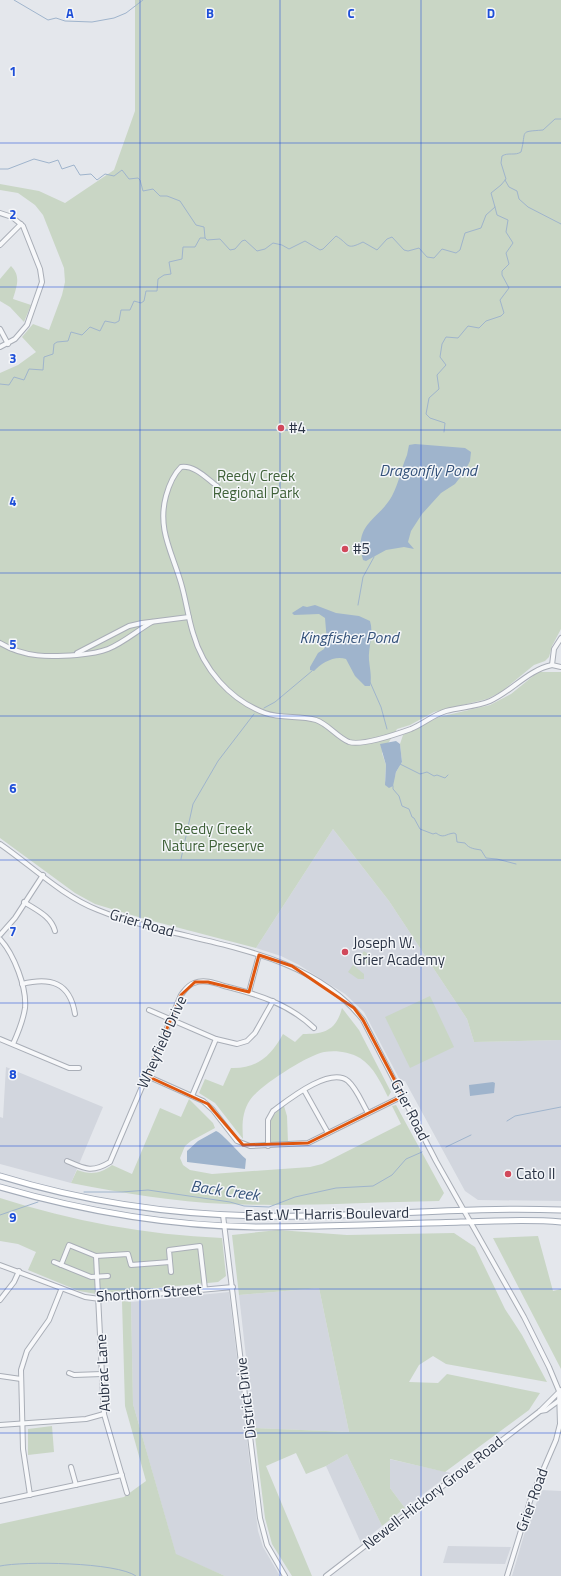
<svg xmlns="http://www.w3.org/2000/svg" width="561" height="1576" font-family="'Titillium Web',sans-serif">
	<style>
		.built { fill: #d2d6de }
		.green { fill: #c9d6c5 }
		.water { fill: #9fb4cc }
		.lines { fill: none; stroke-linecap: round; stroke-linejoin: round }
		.stream { stroke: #9fb4cc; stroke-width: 1 }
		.minor-casing { stroke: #a9aeb7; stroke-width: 6 }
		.major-casing { stroke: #a3abb8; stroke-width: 7 }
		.minor { stroke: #f7f8fa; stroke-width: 4 }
		.major { stroke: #fff; stroke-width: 5 }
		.marked { fill: none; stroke: #df570f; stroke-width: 3; stroke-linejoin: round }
		.grid { fill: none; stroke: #1d4ed8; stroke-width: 1; stroke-opacity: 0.55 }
		.poi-dot { fill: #d1495b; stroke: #f4f6f9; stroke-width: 1.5 }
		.labels { text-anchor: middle; stroke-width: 3; stroke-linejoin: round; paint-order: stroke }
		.poi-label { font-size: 15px; fill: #2b3445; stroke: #f4f6f9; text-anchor: start }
		.park-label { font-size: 15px; fill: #3f6138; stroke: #f4f6f9 }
		.street-label { font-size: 15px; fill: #2b3445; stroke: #f4f6f9 }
		.water-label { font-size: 16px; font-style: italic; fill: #34527a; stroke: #f4f6f9 }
		.grid-label { font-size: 13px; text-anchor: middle; font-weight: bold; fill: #1d4ed8; stroke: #f4f6f9; stroke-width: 3; stroke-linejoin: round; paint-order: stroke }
	</style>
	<rect width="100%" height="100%" fill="#e4e7ec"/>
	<!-- built -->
	<g class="built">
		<path d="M333 829 389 901 467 1019 474 1042 561 1040V1201L478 1200 465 1191 405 1081 401 1082 364 1012 345 994 299 965 281 956 256 948Z"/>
		<path d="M6 1067 103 1107 71 1183 0 1164V1117L3 1118Z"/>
		<path d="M319 1288 349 1432 254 1428 239 1295Z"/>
		<path d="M229 1292 258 1531 263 1547 280 1576H225L176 1555 133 1404 131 1302Z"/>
		<path d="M347 1454 382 1526 361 1543 326 1466Z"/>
		<path d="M389 1459 451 1473 405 1508 390 1488Z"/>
		<path d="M541 1490 561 1491V1576H512L526 1528 528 1527Z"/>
		<path d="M448 1546 511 1547 505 1564 443 1563Z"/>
	</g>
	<!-- green -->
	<g class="green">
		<path d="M135 0H561V629L552 646 549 657 545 661 534 665 501 692 487 699 434 712 410 725 397 729 382 753 386 765 385 782 395 776 396 772 402 762 400 744 403 735 439 717 490 705 511 694 538 672H561V1040L474 1042 467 1019 389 901 333 829 256 948 145 919 95 904 75 893 0 838V373L18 365 36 352 22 337 33 324 49 330 62 295 65 282 64 268 43 215 35 205 18 193 0 190V184L39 191 65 203 114 170 135 111Z"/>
		<path d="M11 266C21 276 17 286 13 299L31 305 24 322 10 307 0 301V279Z"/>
		<path d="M364 951 379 963 376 967 373 964 370 966 359 958Z"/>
		<path d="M353 965 364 974V979H358L348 972Z"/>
		<path d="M430 996 454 1047 410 1068 385 1017Z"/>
		<path d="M342 1008 359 1030 391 1092 388 1097C381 1083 374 1067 360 1058 350 1052 336 1050 324 1052 308 1055 259 1086 250 1100 242 1112 242 1125 243 1139L215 1103 199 1093 205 1079 223 1086 231 1068C257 1069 271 1056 283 1034L295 1042 303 1034C324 1034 336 1031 342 1008Z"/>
		<path d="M189 1099 213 1123 215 1128 191 1141 185 1146 180 1158 183 1165 190 1170 212 1174 310 1167 322 1164 401 1124 392 1106 396 1105 444 1193 439 1201C369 1202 297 1207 227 1204 174 1202 123 1193 71 1183L77 1170C91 1175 100 1174 112 1165L132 1174 160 1108 181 1117Z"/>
		<path d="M284 1106 287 1116 288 1143H270C268 1125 268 1117 284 1106Z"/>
		<path d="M0 1198C72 1221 146 1235 222 1238L226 1276 218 1282 96 1294 79 1291 28 1270 36 1252 18 1244 0 1241Z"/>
		<path d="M278 1230 347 1235 454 1233 475 1247 505 1309 522 1335 547 1382 446 1364 433 1356 419 1365 409 1382 438 1383 447 1374 540 1393 529 1410 445 1472 390 1459V1488L405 1508 382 1526 347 1454 326 1466 306 1474 296 1453 266 1466 312 1576H292L272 1544 265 1518 254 1428 349 1432 319 1288 239 1295 232 1235Z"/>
		<path d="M538 1236 553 1291 561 1289V1369L493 1238Z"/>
		<path d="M122 1301 131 1302 133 1404 176 1554 225 1576H0V1524L124 1497 146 1481 125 1406Z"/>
		<path d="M52 1426 54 1452 28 1455V1429Z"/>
	</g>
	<!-- water -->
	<g class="water">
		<path d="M415 444 465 448 471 452 470 461 465 471 455 484 441 493 422 514 411 531 408 542 414 549 404 547 386 550 366 561 363 560C353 523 378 521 392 496 399 483 401 469 407 455L409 445Z"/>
		<path d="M315 605 336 613 359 616 370 621C374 633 368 648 369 660 370 670 372 677 370 686H365L355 676 346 659C335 655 321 663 314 671L310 670V667L318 653 324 649 327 642 325 618 319 614 294 615 292 613 303 606 307 607Z"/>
		<path d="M396 741 400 744 402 762 396 772 393 786 389 788 385 785 386 765 380 744Z"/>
		<path d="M493 1082 495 1083 494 1093 470 1096 469 1085Z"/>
		<path d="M216 1131C221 1132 240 1154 246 1159L245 1169 187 1162V1151L198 1141Z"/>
	</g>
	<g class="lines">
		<!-- stream -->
		<g class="stream">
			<path d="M14 0 48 20 56 18 65 21 92 22 114 18 126 13 143 0"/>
			<path d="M0 169H8L34 159 49 163 58 160 62 169 74 165 80 175 91 174 97 180 105 174 114 176 122 170 129 179 138 178 140 180 143 191 153 189 160 196H167L180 201 196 225 204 227 205 238 207 240 220 239 230 250 235 249 242 241 245 240 257 251 265 249 273 243 282 245 289 249 305 241 320 250 323 249 336 236C350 244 345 251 363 242L377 250 387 239 392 237 404 250 408 251 419 248 427 257 434 258 442 249 456 253 460 250 465 233 481 228 486 215 495 207 491 193 501 185 506 179 501 163 502 156C508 152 515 156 521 152 527 130 518 132 543 130L555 119H561"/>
			<path d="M505 180 509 187 517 191 519 199 528 207 561 224"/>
			<path d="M0 384 9 385 14 377 24 380 29 369 43 370 44 357 53 354 54 344 57 342 68 341 71 332 82 335 90 327 100 331 105 321 115 323 119 321 121 310H130L134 301 141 303 144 301 146 291H157L158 279 164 275 171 274 169 262 182 259 183 247H195L200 238H205"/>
			<path d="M444 432 445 423 430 418 426 414 429 398 439 389 437 375 446 365 440 357 442 344 446 337 458 338 468 326 479 328 486 321 501 316 504 313 500 300 509 288 502 275V271L509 264 506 253 513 243 506 232 508 220 497 215 495 207"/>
			<path d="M358 605 363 577 374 557"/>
			<path d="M370 682 381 707 387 729"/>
			<path d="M264 708 275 702 312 671"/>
			<path d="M400 764 420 774 427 772 434 776 437 775 445 778 448 775"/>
			<path d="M393 786V789L399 796 402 806 409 809 412 817 414 818 420 829 433 834 436 833C444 839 445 834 454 833L456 834 457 842 465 843C469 849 476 849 481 850L486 858 497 859 516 864"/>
			<path d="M181 859 193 804 218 761 254 714"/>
			<path d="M507 1121 515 1116 561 1107"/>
			<path d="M446 1147 471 1135"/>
			<path d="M84 1192H122L148 1190 230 1202 244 1206 269 1207 295 1197 336 1188 373 1186 392 1175 406 1159 422 1152"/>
			<path d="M0 1215 38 1202"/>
			<path d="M0 1566C23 1561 117 1562 136 1576"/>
		</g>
		<!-- minor casing -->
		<g class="minor-casing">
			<g id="minor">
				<path d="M0 213 12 217 23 226 40 269 42 282 27 325 15 339 0 347"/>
				<path d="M0 245 21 224"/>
				<path d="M0 329 8 344"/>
				<path d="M217 486C207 479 195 465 181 467 173 475 169 485 166 496 157 529 172 552 181 583 186 600 188 617 193 633 203 669 230 700 265 713 282 719 300 715 316 720 328 724 337 737 349 742 362 746 397 734 411 729 423 724 433 715 446 711 460 707 476 707 490 701 512 691 528 670 552 665"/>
				<path d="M561 638 554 649 552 665 561 667"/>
				<path d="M0 643C25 658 50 657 77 655 88 654 98 653 108 649 123 643 138 630 152 622"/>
				<path d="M77 653 129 626 142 623 189 617"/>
				<path d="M0 844C32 866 62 896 98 910 183 945 302 942 363 1020L436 1161 524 1317 549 1367 559 1391 560 1424 556 1440 531 1498 507 1576"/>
				<path d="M24 902C36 910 51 916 55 931"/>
				<path d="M0 935 15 918 43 875"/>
				<path d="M0 939C14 954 27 988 25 1008 23 1021 18 1033 13 1044"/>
				<path d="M22 984C50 977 70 982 75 1014"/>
				<path d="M249 992 259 955"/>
				<path d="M149 1010 216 1039 237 1044 247 1041 255 1033 273 1001"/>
				<path d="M0 1039 69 1068H79"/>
				<path d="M147 1076 203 1101 213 1110 237 1141 250 1146 308 1143 403 1096"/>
				<path d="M304 1090 328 1133"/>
				<path d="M192 1096 216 1039"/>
				<path d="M268 1146V1120L273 1111C288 1100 330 1066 348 1081 357 1089 362 1103 368 1113"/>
				<path d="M67 1161C85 1169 92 1173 110 1162L181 995C185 990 188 985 194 983 204 979 215 983 224 986 257 994 289 1004 314 1028"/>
				<path d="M223 1215 260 1518 267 1545 285 1576"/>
				<path d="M96 1256 104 1414 127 1493"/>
				<path d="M54 1262 91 1277 108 1276"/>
				<path d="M0 1265 85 1297 100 1299 233 1287"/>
				<path d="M61 1265 69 1245 96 1256 128 1254 131 1265 170 1262"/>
				<path d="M171 1272 169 1250 200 1246 205 1289"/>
				<path d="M0 1300 14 1282 19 1271"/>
				<path d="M69 1373 74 1375 102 1374"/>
				<path d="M0 1376 21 1379"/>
				<path d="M540 1411 546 1410 561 1399"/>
				<path d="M0 1425 86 1419 104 1414"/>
				<path d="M71 1467 76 1485"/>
				<path d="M30 1495 23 1449 21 1370 27 1351 49 1320 61 1290"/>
				<path d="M0 1501 122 1475"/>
				<path d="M326 1576 540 1411 561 1390"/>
			</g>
		</g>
		<!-- major casing -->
		<g class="major-casing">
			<g id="major">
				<path d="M0 1176C85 1202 173 1215 262 1216 362 1218 461 1206 561 1210"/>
				<path d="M0 1187C83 1211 169 1226 256 1227 324 1227 393 1224 461 1222 495 1221 528 1219 561 1222"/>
			</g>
		</g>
		<!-- minor -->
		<use href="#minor" class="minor"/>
		<!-- major -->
		<use href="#major" class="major"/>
	</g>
	<!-- marked area -->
	<path class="marked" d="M259 955 292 966 354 1008 363 1020 403 1096 308 1143 243 1145 208 1104 147 1076 181 995 195 982H208L249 992Z"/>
	<!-- grid -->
	<path class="grid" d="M140 0V1576M280 0V1576M421 0V1576M0 143H561M0 287H561M0 430H561M0 573H561M0 716H561M0 860H561M0 1003H561M0 1146H561M0 1289H561M0 1433H561"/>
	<!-- markers -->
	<g class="poi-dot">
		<circle cx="281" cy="428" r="4"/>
		<circle cx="345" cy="549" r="4"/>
		<circle cx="345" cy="952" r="4"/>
		<circle cx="508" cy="1174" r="4"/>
	</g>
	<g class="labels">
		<!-- poi labels -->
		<g class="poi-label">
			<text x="289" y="433">#4</text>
			<text x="353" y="554">#5</text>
			<text x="353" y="948">Joseph W.<tspan x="353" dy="17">Grier Academy</tspan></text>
			<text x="516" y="1179">Cato II</text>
		</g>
		<!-- park labels -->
		<g class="park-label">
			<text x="256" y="481">Reedy Creek<tspan x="256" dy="17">Regional Park</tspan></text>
			<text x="213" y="834">Reedy Creek<tspan x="213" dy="17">Nature Preserve</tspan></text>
		</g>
		<!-- street labels -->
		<g class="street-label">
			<text transform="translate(142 923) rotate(16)" y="5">Grier Road</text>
			<text transform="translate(162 1042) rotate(-66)" y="5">Wheyfield Drive</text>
			<text transform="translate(410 1110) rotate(63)" y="5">Grier Road</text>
			<text transform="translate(327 1214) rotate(-1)" y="5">East W T Harris Boulevard</text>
			<text transform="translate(149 1293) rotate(-4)" y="5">Shorthorn Street</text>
			<text transform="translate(103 1373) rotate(-93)" y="5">Aubrac Lane</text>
			<text transform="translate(246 1398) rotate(-97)" y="5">District Drive</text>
			<text transform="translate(433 1493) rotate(-38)" y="5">Newell-Hickory Grove Road</text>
			<text transform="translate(532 1500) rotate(-70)" y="5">Grier Road</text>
		</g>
		<!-- water labels -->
		<g class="water-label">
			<text x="428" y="476">Dragonfly Pond</text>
			<text x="349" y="643">Kingfisher Pond</text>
			<text transform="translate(225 1190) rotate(8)" y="6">Back Creek</text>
		</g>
	</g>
	<g class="grid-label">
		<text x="70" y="18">A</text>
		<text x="210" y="18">B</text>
		<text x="351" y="18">C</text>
		<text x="491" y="18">D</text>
		<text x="13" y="76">1</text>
		<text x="13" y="219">2</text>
		<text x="13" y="363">3</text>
		<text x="13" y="506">4</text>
		<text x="13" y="649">5</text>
		<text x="13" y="793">6</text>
		<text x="13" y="936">7</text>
		<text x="13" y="1079">8</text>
		<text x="13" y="1222">9</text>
	</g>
</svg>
